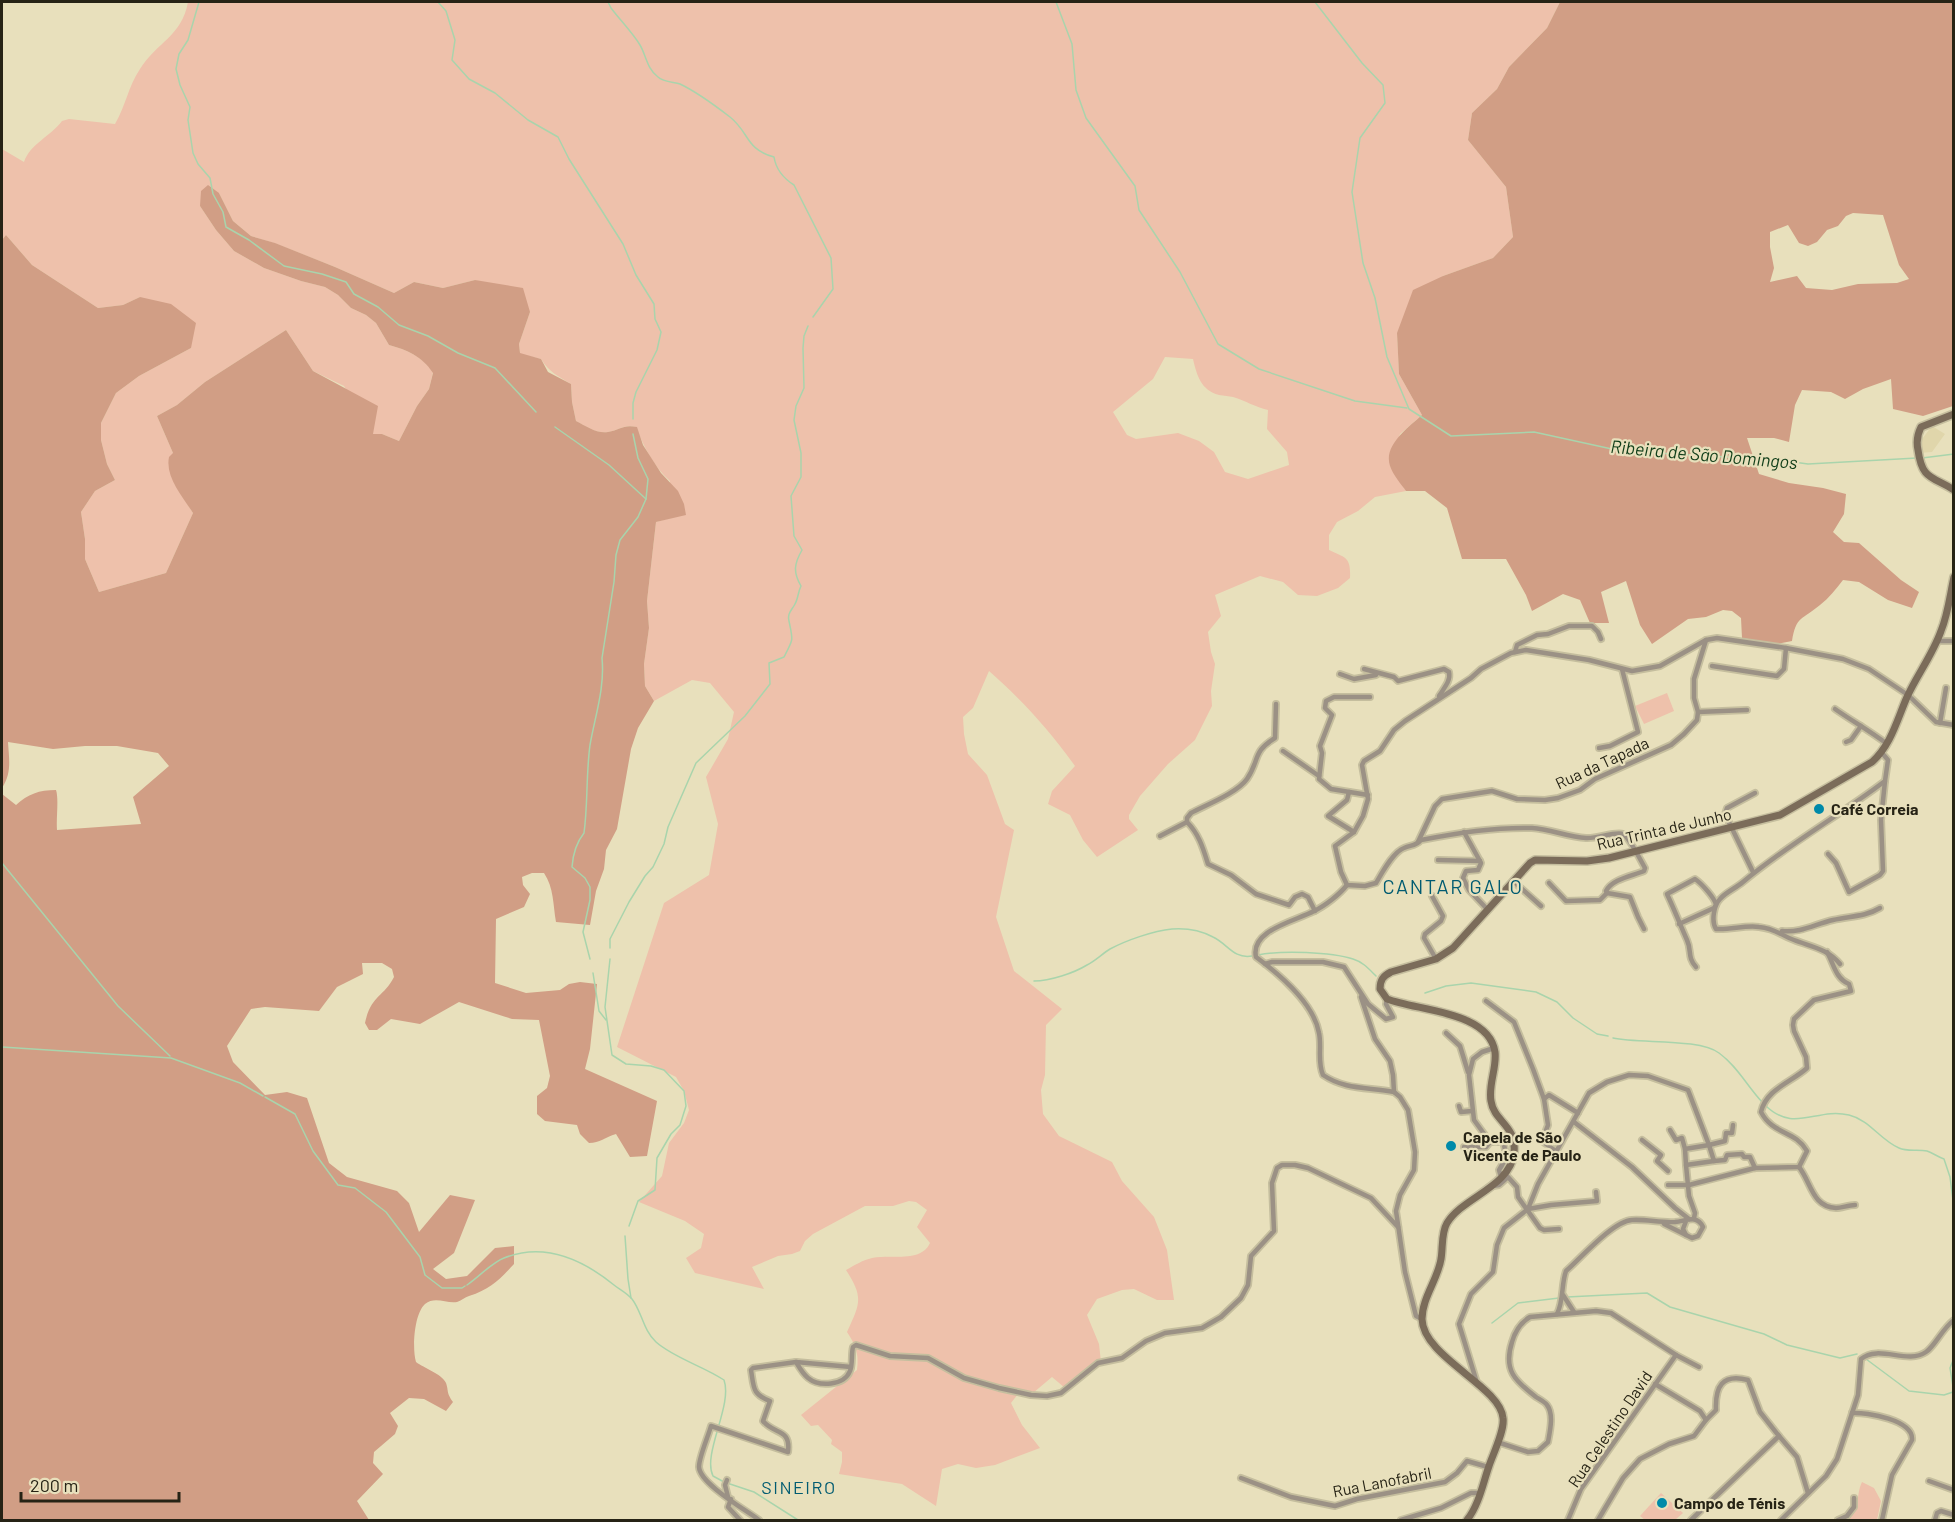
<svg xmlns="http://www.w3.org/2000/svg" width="1955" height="1522" font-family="Barlow,sans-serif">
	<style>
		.built { fill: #e0d6ab }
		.green { fill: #eec1ab; fill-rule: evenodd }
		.forest { fill: #d19e85; fill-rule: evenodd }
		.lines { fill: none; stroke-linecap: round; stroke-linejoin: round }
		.stream { stroke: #a9d4ac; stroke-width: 1.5 }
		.street-casing { stroke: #c5be9e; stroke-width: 8 }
		.secondary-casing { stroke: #c5be9e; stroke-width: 10 }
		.street { stroke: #9b9185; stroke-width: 4.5 }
		.secondary { stroke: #7b6c5a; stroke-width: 7 }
		.poi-dot { fill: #008aa9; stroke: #e8e0bc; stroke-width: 2 }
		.labels { text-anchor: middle; stroke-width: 4.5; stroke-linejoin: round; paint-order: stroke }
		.street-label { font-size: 16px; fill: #262315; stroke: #e8e0bc }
		.poi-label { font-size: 16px; font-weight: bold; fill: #262315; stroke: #e8e0bc; text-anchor: start }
		.water-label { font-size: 18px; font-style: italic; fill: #103e19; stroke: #e8e0bc }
		.neighbourhood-label { font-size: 18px; letter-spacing: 1.5px; fill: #015b71; stroke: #e8e0bc }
		.quarter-label { font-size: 20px; letter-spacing: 1.5px; fill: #015b71; stroke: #e8e0bc }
	</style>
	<rect width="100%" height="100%" fill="#e8e0bc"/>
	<!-- built -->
	<path class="built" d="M1932 426 1945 434 1932 452 1919 453 1918 439H1922Z"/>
	<!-- green -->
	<g class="green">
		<path d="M188 2H1560L1547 28 1509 67 1497 89 1472 113 1468 140 1506 187 1513 237 1493 258 1443 276 1397 333 1399 374 1422 415 1400 434 1390 466 1406 491 1375 497 1358 511 1337 522 1329 535V550C1346 558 1351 557 1350 578L1338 588 1317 596 1298 595 1283 582 1260 576 1215 595 1221 616 1208 632 1211 652 1215 664 1211 691 1212 706 1195 740 1168 764 1140 796 1129 815V819L1138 830 1097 857 1083 840 1070 815 1048 804 1052 791 1075 766C1049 730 1022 700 989 671L973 708 963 717 964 734 968 754 987 775 1005 824 1014 830 996 917 1014 971 1062 1009 1046 1025 1045 1075 1041 1090 1043 1114 1059 1136 1112 1162 1122 1181 1154 1217 1167 1250 1174 1300H1157L1134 1289 1122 1290 1097 1299 1087 1315 1099 1344 1101 1362 1082 1373 1073 1384 1065 1388 1052 1377 1033 1393 1018 1394 1011 1403 1022 1425 1040 1448 995 1465 976 1468 958 1464 942 1469 936 1506 902 1484 839 1474 842 1462V1452L831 1444 832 1440 818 1425 811 1426 801 1415 857 1370C859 1353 856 1346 847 1332 860 1303 864 1298 846 1270 855 1265 863 1260 872 1258 891 1254 921 1263 930 1243L917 1227 927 1210 916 1202 909 1201 893 1206H865L813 1234 805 1241 800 1251 792 1254 778 1256 752 1267 764 1289 695 1273 686 1258 701 1248 704 1234 685 1221 639 1202 662 1176 669 1143 684 1123 689 1110 684 1091 676 1077 617 1047 664 903 709 875 718 824 706 777 728 739 734 712 710 683 692 680 654 701 645 686 644 664 649 628 647 601 656 522 670 518V481C654 467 644 447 636 427 623 424 620 430 608 432 597 434 585 426 576 421L572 402 571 384C558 376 549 372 541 359L520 354 519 344 530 312 475 280 443 288 414 282 394 293 335 267 274 243 251 236 233 221 219 193 200 206 216 230 234 251 264 268 301 281 325 287 338 295 351 308 366 315 376 323 389 345C407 350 422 356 433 372L429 389 417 406 399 441 382 434H373L344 386 313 371 286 330 205 382 177 405 157 416 173 453 174 483 193 513 166 573 99 592 85 559V539L81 512 95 491 115 480 107 464 101 440V423L116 393 139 376 191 348 140 297 123 305 98 308 32 265 6 235 2 240V149L24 162C30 144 51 136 62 121L69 119 115 124C126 105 128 87 140 69 157 42 182 36 188 2ZM1165 357 1193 359C1197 376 1201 390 1219 395 1224 396 1229 396 1233 397 1246 401 1255 407 1268 410L1267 429 1287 452 1289 465 1248 479 1225 472 1214 452 1199 441 1178 433 1136 439 1127 435 1113 412 1153 379Z"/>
		<path d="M1667 693 1674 711 1644 724 1635 706Z"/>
		<path d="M1862 1482 1874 1488 1881 1501 1877 1520H1844C1862 1512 1855 1496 1862 1482Z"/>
		<path d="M1661 1493 1683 1513 1675 1520H1645L1640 1516Z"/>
	</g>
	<!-- forest -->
	<g class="forest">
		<path d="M1560 2H1953V406L1923 416 1893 409 1891 379 1863 389 1845 399 1831 392 1802 390 1795 405 1789 442 1774 438H1747L1759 474 1789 483 1823 488 1846 494 1844 514 1833 532 1844 542 1859 543 1901 580 1919 592 1912 608 1888 600 1859 582 1843 580C1836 589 1829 598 1820 605 1802 620 1796 616 1792 641L1777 644 1742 638 1741 618 1732 611 1723 610 1706 617 1688 619 1652 644 1640 625 1626 581 1601 592 1609 623H1590L1580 600 1563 594 1532 611 1526 595 1506 559H1462L1447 508 1425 491H1406C1401 484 1393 475 1390 466 1383 445 1409 427 1422 415L1399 374 1397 333 1413 290 1443 276 1493 258 1513 237 1506 187 1468 140 1472 113 1497 89 1509 67 1547 28ZM1853 213 1883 215 1899 265 1909 279 1897 283 1858 284 1832 290 1806 288 1797 276 1770 282 1774 268 1770 247V232L1788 225 1799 243 1808 246 1817 242 1827 230 1838 226 1846 216Z"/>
		<path d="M208 185 219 193 233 221 251 236 275 243 335 267 394 293 414 282 443 288 475 280 523 288 530 312 519 344 520 353 541 359 548 372 571 384 572 402 576 421C586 426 597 434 608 432 620 430 623 424 637 427L643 445 661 473 678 491 684 504 686 515 656 522 647 601 649 628 644 664 645 686 654 701 638 728 631 749 617 829 606 850 604 869 596 891 590 925 556 922C553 905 554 888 544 873H532L522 877 523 885 530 894 524 907 496 919 495 983 526 993 560 990 569 984 580 982 597 984 590 1049 585 1069 657 1101 647 1156 630 1157 616 1134C605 1137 600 1143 589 1143L580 1134 577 1125 545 1121 537 1114V1096L547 1088 550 1076 539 1020 512 1019 459 1002 420 1024 391 1019 377 1030H369L365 1023C371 995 383 998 394 977L392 969 382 963H362L363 974 337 987 319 1011 265 1007 251 1009 227 1046 233 1062 265 1095 287 1092 307 1098 329 1163 347 1177 397 1191 409 1203 419 1232 450 1195 475 1200 454 1253 433 1269 446 1279 467 1276 495 1248 514 1246V1264C499 1280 491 1289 469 1296 465 1297 461 1301 457 1302 447 1304 435 1296 425 1304 414 1314 412 1349 416 1362 424 1368 442 1374 446 1383 449 1392 446 1392 453 1402L446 1411 424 1399 409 1398 390 1413 398 1426 395 1434 374 1452 373 1463 383 1474 357 1501 369 1520H2V794L16 805C28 794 39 790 56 790 59 799 56 818 57 830L141 824 133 797 169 766 158 753 117 746H85L53 749 8 742C9 759 12 773 2 788V240L6 235 32 265 98 308 123 305 140 297 171 304 196 323 191 348 139 376 116 393 101 423V440L107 464 115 480 95 491 81 512 85 539V559L99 592 166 573 193 513C182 496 165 477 169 457L173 453 157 416 177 405 205 382 286 330 313 371 378 406 373 434H382L399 441 417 406 429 389 433 373C422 356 407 350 389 345L376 323 366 315 351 308 338 295 325 287 301 281 264 268 234 251 216 230 200 206 201 191Z"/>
	</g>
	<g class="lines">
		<!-- stream -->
		<g class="stream">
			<path d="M199 2 188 40 179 54 176 69 180 85 190 107 188 120 193 153 198 164 210 178 213 194 223 212 226 227 249 240 284 266 322 274 346 282 354 294 378 307 399 325 428 336 458 353 495 368 536 412"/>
			<path d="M438 2 446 11 455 40 452 60 469 79 495 93 528 120 558 137 569 159 623 244 636 275 654 304 655 319 661 332 657 350 636 392 633 403V419"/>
			<path d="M608 2 611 8C620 20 632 32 640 45 646 55 647 69 658 77 663 82 673 82 680 84 695 91 717 107 730 117 750 133 745 149 774 157 776 170 783 178 794 185L831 258 833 289 813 317"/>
			<path d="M1056 2 1072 44 1076 90 1086 118 1135 186 1139 210 1180 272 1218 344 1259 369 1355 401 1407 408"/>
			<path d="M1315 2 1362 63 1383 85 1385 103 1360 138 1352 192 1363 263 1375 298 1387 357 1409 409 1451 436 1534 432 1621 451 1779 460 1808 464 1917 458"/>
			<path d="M555 427 609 465 646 499 638 517 620 540 616 555 614 582 602 658C605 688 595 716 590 745 586 774 588 804 584 833 576 843 573 853 572 867L585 878 590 887V900L583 932 590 959"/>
			<path d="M633 434 638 458 648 479 646 499"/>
			<path d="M1922 458 1954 454"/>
			<path d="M2 863 118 1006 170 1056"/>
			<path d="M610 948V939L629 902 645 876 653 867 664 844 668 827 696 763 745 716 770 684 769 663 784 657C794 638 793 641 789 621 787 613 792 610 795 604 798 599 798 592 801 586 793 572 794 564 802 550L794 536 791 496 801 477V453L794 420 796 406 804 388 803 348 804 336 808 326"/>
			<path d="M1258 955C1282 950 1331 952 1353 959 1363 962 1369 969 1376 976"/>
			<path d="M610 959 605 1007 612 1055 626 1064 651 1066 664 1070 684 1091 686 1106 680 1125 671 1134 657 1158 655 1190 638 1201 629 1226"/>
			<path d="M593 973 599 1011 606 1020"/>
			<path d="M1034 981C1050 981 1074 973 1087 965 1095 961 1102 954 1110 949 1127 940 1153 931 1172 929 1186 928 1200 930 1213 937 1228 944 1233 959 1252 956"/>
			<path d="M1425 993 1446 986 1471 983 1536 992 1557 1002 1573 1018 1597 1034 1608 1036"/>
			<path d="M1613 1038C1640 1044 1699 1038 1719 1053 1737 1066 1747 1086 1762 1102"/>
			<path d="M2 1047 171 1058 240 1083 263 1096"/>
			<path d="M265 1097 295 1114 313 1151 338 1185 355 1188 386 1212 420 1257 425 1275 442 1288H462L465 1286"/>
			<path d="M1765 1105C1794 1134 1816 1107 1849 1115 1870 1120 1880 1140 1899 1148 1907 1152 1918 1149 1927 1151 1933 1153 1938 1157 1944 1159L1950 1177 1954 1208"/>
			<path d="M625 1236 628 1279 631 1298"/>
			<path d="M467 1285C479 1277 491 1263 504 1258 544 1242 582 1259 614 1285 619 1289 627 1293 632 1299 642 1312 643 1330 656 1342 674 1358 703 1366 724 1380 733 1405 702 1454 713 1476L724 1482 754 1492 798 1520"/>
			<path d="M1567 1297 1647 1293 1670 1307 1764 1334 1787 1345 1840 1358 1857 1354"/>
			<path d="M1492 1323 1518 1303 1559 1298"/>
			<path d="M1954 1358 1950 1368 1954 1393"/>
			<path d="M1866 1359 1909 1391 1944 1395 1953 1392"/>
		</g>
		<!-- street casing -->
		<g class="street-casing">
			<g id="street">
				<path d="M1937 641H1954"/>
				<path d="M1515 652 1517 645 1537 635 1548 634 1569 626H1592L1598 632 1601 639"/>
				<path d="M1712 666 1777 676 1784 669 1786 648"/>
				<path d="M1364 669 1394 677 1398 681 1444 669 1449 672C1451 681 1444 688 1439 696"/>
				<path d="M1340 674 1354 679 1376 675"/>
				<path d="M1276 704 1275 738C1252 752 1260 760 1247 779 1237 793 1206 805 1191 813L1187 818V822C1199 834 1203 848 1208 864L1231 875 1256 894 1289 905 1295 897 1302 894 1308 897 1315 911"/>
				<path d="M1835 709C1852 721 1870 731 1887 744"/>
				<path d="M1698 712 1747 710"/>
				<path d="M1940 723 1946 688"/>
				<path d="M1846 742 1851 740 1861 726"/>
				<path d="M1599 748 1610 746 1638 732 1622 669"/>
				<path d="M1283 751 1319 776"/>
				<path d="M1349 792 1347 800 1328 816 1354 832"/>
				<path d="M1368 795 1331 789 1319 779 1322 753 1320 746 1332 715 1325 708 1326 701 1334 697H1370"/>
				<path d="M1464 832 1481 863 1478 870 1466 871 1463 878 1469 890 1487 909"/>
				<path d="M1160 836 1187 822"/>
				<path d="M1418 842 1435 806 1442 799 1492 791 1517 799 1545 800 1558 798 1580 790 1595 779 1671 745 1684 734 1697 720 1698 712 1694 698V679L1706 640"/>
				<path d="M1828 854 1836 863 1849 892 1880 875 1883 871 1881 820 1885 781"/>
				<path d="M1438 860 1480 861"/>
				<path d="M1753 872 1725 814 1727 808 1755 793"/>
				<path d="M1513 881 1541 906"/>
				<path d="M1549 883 1566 901 1600 900 1607 893"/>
				<path d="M1347 885C1340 894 1325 906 1314 911 1296 921 1250 930 1256 957 1279 974 1314 1004 1319 1033 1322 1047 1317 1061 1323 1075 1345 1090 1368 1087 1394 1092"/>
				<path d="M1432 896 1443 916 1441 921 1425 934 1424 938 1436 959"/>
				<path d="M1679 924 1714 908 1716 905C1715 898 1701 883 1695 879L1667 894C1674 909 1680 924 1687 940 1692 951 1687 957 1696 967"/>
				<path d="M1644 929 1638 917 1630 897 1607 893 1606 891C1612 879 1632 876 1644 871L1645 868C1641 861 1629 837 1623 834 1615 831 1597 839 1586 838 1568 837 1550 829 1532 828 1494 827 1458 833 1421 840 1416 846 1411 845 1404 848 1393 852 1382 873 1376 883L1365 886 1347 885 1341 872 1335 846 1354 832 1363 816 1368 799 1362 765 1364 761 1380 751 1394 730 1405 721 1471 678 1481 669 1511 653 1526 650 1589 660 1632 671 1660 666 1706 640 1717 638 1786 648 1843 659 1869 669 1908 695 1936 722 1954 725"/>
				<path d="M1782 931C1801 933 1815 924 1833 920 1850 916 1865 917 1880 908"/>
				<path d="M1265 964 1272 962H1323L1344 967 1368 1004 1386 1019 1393 1017 1386 1004 1387 999"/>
				<path d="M1840 964C1828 949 1812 947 1794 940 1780 935 1777 929 1759 927 1745 925 1731 930 1716 929 1711 921 1714 905 1720 899 1726 892 1736 888 1743 882 1787 845 1839 816 1885 781L1888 760 1882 753"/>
				<path d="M1361 997 1375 1039 1390 1061 1393 1075 1394 1092"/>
				<path d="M1486 1001 1514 1022 1533 1069 1544 1099 1548 1125 1542 1141 1557 1152"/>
				<path d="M1446 1033 1460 1046 1468 1072"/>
				<path d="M1394 1092 1400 1097 1408 1110 1415 1152 1414 1170 1400 1195 1396 1211 1405 1272 1416 1316 1422 1319"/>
				<path d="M1544 1099 1549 1095 1578 1113"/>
				<path d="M1459 1106 1461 1112 1472 1111"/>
				<path d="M1574 1122 1632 1167 1675 1208 1689 1219"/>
				<path d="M1733 1125 1732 1133H1726L1725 1141 1709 1145 1714 1161 1725 1160 1727 1155 1742 1154 1744 1157H1750L1755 1168"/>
				<path d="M1670 1130 1676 1140 1682 1138 1685 1149"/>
				<path d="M1642 1140 1661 1155 1657 1161 1668 1171"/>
				<path d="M1490 1142 1474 1120 1469 1075 1473 1059 1482 1052 1494 1048"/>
				<path d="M1464 1147H1486L1490 1142H1503C1507 1152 1505 1162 1499 1170L1501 1177"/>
				<path d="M1686 1165 1689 1196 1695 1213 1694 1218"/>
				<path d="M1799 1167C1811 1182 1812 1207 1836 1208 1842 1208 1848 1205 1855 1205"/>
				<path d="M1668 1185H1689L1755 1168 1799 1167 1807 1151C1795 1130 1773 1135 1761 1112 1766 1089 1792 1082 1807 1068L1806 1057 1794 1031 1793 1025 1794 1019 1814 1000 1851 991 1849 984C1835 978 1834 964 1827 952"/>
				<path d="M1493 1186 1499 1185 1508 1177 1517 1187 1518 1197 1540 1228 1544 1230 1559 1229"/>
				<path d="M1528 1209 1551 1205 1597 1201 1596 1192"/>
				<path d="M1664 1224 1686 1235"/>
				<path d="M1563 1295 1574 1312"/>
				<path d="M1557 1314C1564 1300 1561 1285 1566 1271 1581 1258 1613 1221 1632 1220 1647 1219 1660 1223 1675 1222 1686 1221 1697 1214 1703 1227L1698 1236 1692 1238 1686 1235 1683 1229 1686 1221"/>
				<path d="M1676 1355 1699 1367"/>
				<path d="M796 1362 851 1367"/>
				<path d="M1477 1383 1459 1324 1471 1294 1493 1272 1497 1245 1504 1228 1528 1209 1538 1184 1589 1093 1607 1082 1629 1075 1648 1076 1688 1090 1709 1145 1685 1149 1686 1165 1714 1161"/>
				<path d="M1655 1384 1700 1411 1706 1420"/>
				<path d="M1852 1413C1867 1412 1914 1420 1912 1440L1892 1475 1882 1520"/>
				<path d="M1779 1436 1797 1457 1808 1493"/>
				<path d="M1497 1442 1528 1452 1538 1451 1548 1442C1550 1431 1554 1414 1547 1405 1545 1402 1539 1399 1536 1397 1515 1381 1503 1370 1512 1342 1515 1331 1520 1323 1530 1317L1596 1311 1611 1313 1676 1355 1581 1489 1568 1520"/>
				<path d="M1241 1478 1291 1497 1335 1506 1357 1499 1445 1482 1457 1473 1467 1461 1488 1467"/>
				<path d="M727 1480 725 1485 728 1497"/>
				<path d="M1929 1481 1954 1490"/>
				<path d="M731 1499 728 1507 740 1520"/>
				<path d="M759 1520C746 1510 700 1484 699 1467 699 1457 708 1437 711 1426L788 1452C791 1428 774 1435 763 1421L770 1401C752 1394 754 1388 751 1370L753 1368 796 1362C799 1367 803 1374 808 1378 819 1387 844 1386 850 1371 853 1364 851 1354 853 1347L856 1345 890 1356 928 1358 964 1378 999 1388 1031 1395 1047 1396 1061 1393 1098 1363 1122 1358 1146 1341 1165 1333 1202 1328 1221 1317 1241 1298 1248 1285 1251 1256 1274 1231 1272 1183 1277 1168 1282 1165H1295L1308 1168 1371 1198 1398 1227"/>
				<path d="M1401 1520 1441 1508 1471 1493H1479"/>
				<path d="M1598 1520 1623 1478 1640 1459 1669 1444 1694 1436 1706 1420 1716 1410C1715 1387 1722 1373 1748 1380L1760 1412 1779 1436 1691 1520"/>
				<path d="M1781 1520 1826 1476 1837 1459 1858 1395 1861 1359C1879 1344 1907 1365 1926 1352 1935 1346 1942 1329 1954 1320"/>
				<path d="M1838 1520 1847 1516 1854 1507V1498"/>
				<path d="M1935 1520 1937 1513 1941 1511 1954 1515"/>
			</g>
		</g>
		<!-- secondary casing -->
		<g class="secondary-casing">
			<g id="secondary">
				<path d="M1954 414 1921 427C1917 435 1916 441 1918 450 1922 480 1932 476 1954 490"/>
				<path d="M1467 1520C1479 1505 1483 1483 1489 1466 1493 1454 1505 1430 1503 1418 1500 1386 1423 1357 1422 1319 1422 1298 1438 1279 1441 1259 1443 1248 1441 1233 1447 1223 1463 1197 1510 1187 1514 1153 1517 1125 1494 1122 1491 1101 1488 1085 1497 1068 1495 1052 1489 1011 1418 1011 1387 999L1380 989C1380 980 1383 976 1391 972L1436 959 1453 948 1530 863 1535 860 1587 861 1609 858 1780 815 1872 762C1891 745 1897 720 1907 697 1917 675 1933 654 1941 631 1948 614 1950 595 1954 577"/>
			</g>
		</g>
		<!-- street -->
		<use href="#street" class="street"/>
		<!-- secondary -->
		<use href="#secondary" class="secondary"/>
	</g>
	<!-- markers -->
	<g class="poi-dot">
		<circle cx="1819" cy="809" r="6"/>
		<circle cx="1451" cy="1146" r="6"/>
		<circle cx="1662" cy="1503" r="6"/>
	</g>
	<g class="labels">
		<!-- street labels -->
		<g class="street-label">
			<text transform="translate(1602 763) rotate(-25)" y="6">Rua da Tapada</text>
			<text transform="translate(1664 829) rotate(-13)" y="6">Rua Trinta de Junho</text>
			<text transform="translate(1610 1429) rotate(-56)" y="6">Rua Celestino David</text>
			<text transform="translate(1382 1482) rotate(-11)" y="6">Rua Lanofabril</text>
		</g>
		<!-- poi labels -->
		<g class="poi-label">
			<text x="1831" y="815">Café Correia</text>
			<text x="1463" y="1143">Capela de São<tspan x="1463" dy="18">Vicente de Paulo</tspan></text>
			<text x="1674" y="1509">Campo de Ténis</text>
		</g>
		<!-- water labels -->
		<g class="water-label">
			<text transform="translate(1704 455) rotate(5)" y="6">Ribeira de São Domingos</text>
		</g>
		<!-- neighbourhood labels -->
		<g class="neighbourhood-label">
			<text x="799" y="1494">SINEIRO</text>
		</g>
		<!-- quarter labels -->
		<g class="quarter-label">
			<text x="1453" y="894">CANTAR GALO</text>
		</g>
	</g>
	<!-- border -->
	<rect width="1955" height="1522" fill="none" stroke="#262315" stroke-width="6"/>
	<!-- scale -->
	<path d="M21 1492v9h158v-9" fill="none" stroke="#262315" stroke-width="3"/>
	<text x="30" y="1492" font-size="18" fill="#262315" stroke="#e8e0bc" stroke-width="4.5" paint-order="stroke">200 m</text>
</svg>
